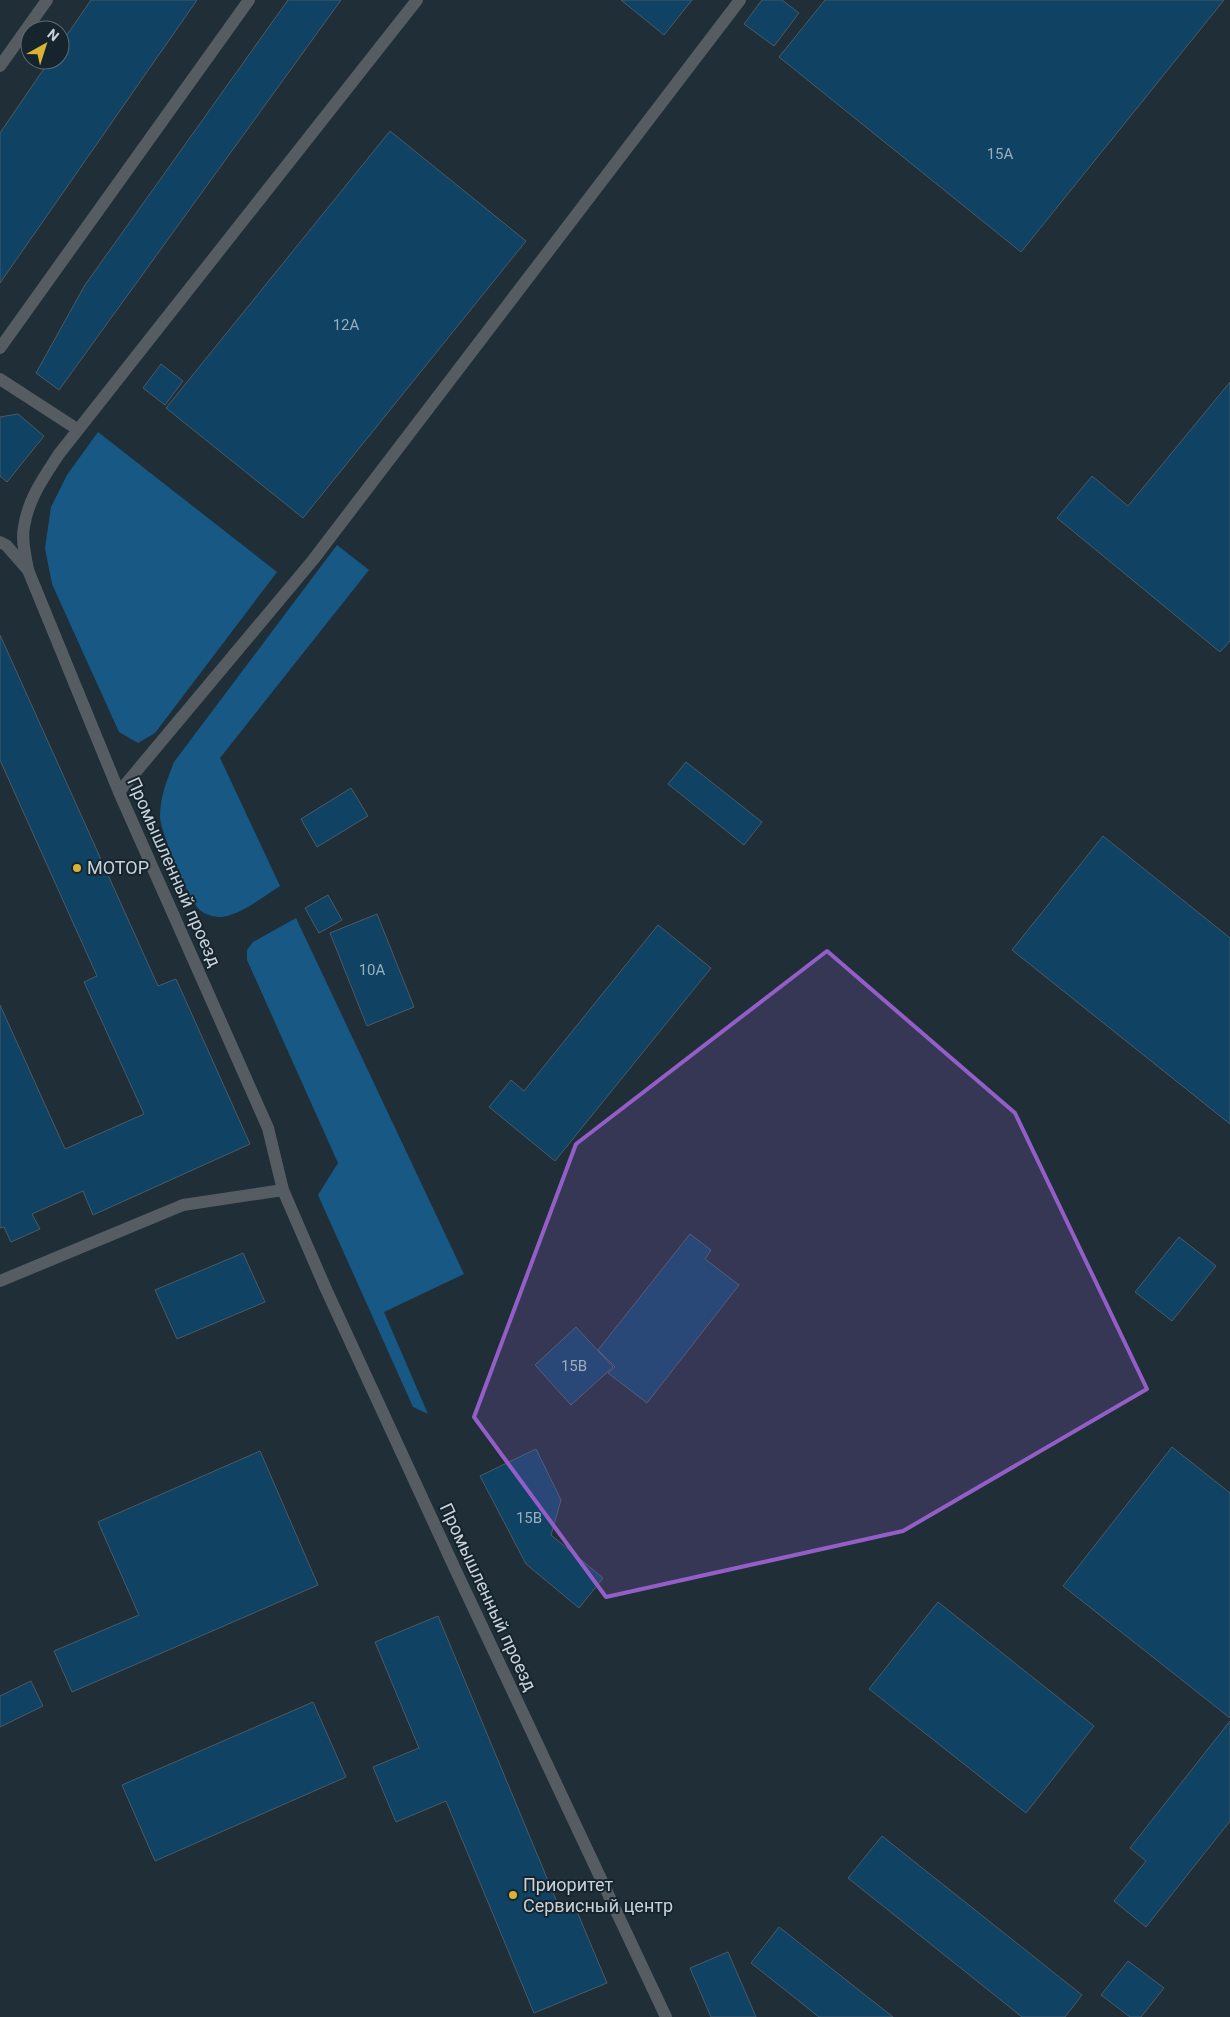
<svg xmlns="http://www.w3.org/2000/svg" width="1230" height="2017" font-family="Roboto,sans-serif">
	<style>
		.green { fill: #175984 }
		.building { fill: #0f4263; stroke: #4b5a66 }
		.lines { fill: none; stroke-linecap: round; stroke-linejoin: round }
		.minor { stroke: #565d62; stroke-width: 12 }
		.marked { fill: #935ec7; fill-opacity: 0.2; stroke: #935ec7; stroke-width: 4; stroke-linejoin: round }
		.poi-dot { fill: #d8b434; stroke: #16242e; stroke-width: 2 }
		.labels { text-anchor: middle; stroke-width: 4; stroke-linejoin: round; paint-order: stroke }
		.number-label { font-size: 15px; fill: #9baebc }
		.poi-label { font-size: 18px; fill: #cad2d9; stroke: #16242e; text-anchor: start }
		.street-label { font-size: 18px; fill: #cad2d9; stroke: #16242e }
	</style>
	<rect width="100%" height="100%" fill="#202e38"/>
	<!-- green -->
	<g class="green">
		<path d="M98 432 277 572 155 733 138 743 119 732 52 584 45 548 51 507 67 475Z"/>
		<path d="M337 545 369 570 220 758 280 886C266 895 236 918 219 917 215 917 204 914 201 911 189 901 161 833 160 817 160 797 167 780 174 762Z"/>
		<path d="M296 918 464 1274 384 1312 428 1414 413 1407 318 1195 338 1163 247 960V950L253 942Z"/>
	</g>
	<!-- building -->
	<g class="building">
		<path d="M91 0H197L0 283V133L50 60H60V45Z"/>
		<path d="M288 0H341L59 390 36 373 85 285Z"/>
		<path d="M621 0H692L664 35Z"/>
		<path d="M762 0H782L799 13 774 46 744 24Z"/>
		<path d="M825 0H1224L1021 252 779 57Z"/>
		<path d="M390 131 526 241 303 518 166 408Z"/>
		<path d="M161 364 183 381 165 405 143 388Z"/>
		<path d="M1230 382V641L1220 652 1057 518 1092 476 1128 506Z"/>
		<path d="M18 414 44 436 7 482 0 476V417Z"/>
		<path d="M0 635 158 986 176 979 250 1144 93 1215 83 1191 32 1214 40 1229 11 1242 4 1227 0 1228V1005L65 1149 144 1114 84 982 97 976 0 760Z"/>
		<path d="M686 762 762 822 744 845 668 784Z"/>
		<path d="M351 788 368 816 317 847 301 819Z"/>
		<path d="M1103 836 1230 938V1124L1012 950Z"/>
		<path d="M328 895 342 920 319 933 305 908Z"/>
		<path d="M377 914 414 1007 367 1026 330 933Z"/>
		<path d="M658 925 711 968 555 1161 489 1107 511 1080 524 1091Z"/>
		<path d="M690 1234 711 1250 705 1259 739 1285 647 1403 608 1373 615 1367 598 1350Z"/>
		<path d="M1179 1237 1216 1266 1172 1321 1135 1292Z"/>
		<path d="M243 1253 265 1302 177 1339 155 1290Z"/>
		<path d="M576 1327 613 1367 571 1405 535 1365Z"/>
		<path d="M1172 1447 1230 1493V1718L1063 1586Z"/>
		<path d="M536 1449 561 1500 551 1535 603 1578 579 1608 526 1564 480 1476Z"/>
		<path d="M260 1451 318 1585 72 1692 54 1651 139 1615 98 1522Z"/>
		<path d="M938 1602 1094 1726 1026 1813 869 1689Z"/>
		<path d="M438 1616 559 1907 573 1902 607 1983 534 2013 446 1801 396 1822 373 1767 419 1748 375 1642Z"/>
		<path d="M31 1681 43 1706 0 1727V1696Z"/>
		<path d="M313 1702 346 1777 155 1861 122 1785Z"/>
		<path d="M1230 1721V1821L1146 1927 1114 1901 1146 1861 1130 1848Z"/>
		<path d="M882 1836 1082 1995 1065 2017H1022L848 1878Z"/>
		<path d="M779 1927 893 2017H819L751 1963Z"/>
		<path d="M728 1952 756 2017H711L690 1968Z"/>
		<path d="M1128 1961 1164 1988 1141 2017H1130L1101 1995Z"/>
	</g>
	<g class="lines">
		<!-- minor -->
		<g class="minor">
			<path d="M417 0 59 454C44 477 28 499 24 527 21 541 26 557 28 570L119 792 268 1128 283 1190 325 1287 456 1571 666 2017"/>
			<path d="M0 66 47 0"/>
			<path d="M0 348 249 0"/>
			<path d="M0 379 77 429"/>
			<path d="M0 542 6 545 28 570"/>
			<path d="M119 792 313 560 740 0"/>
			<path d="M0 1281 183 1205 283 1190"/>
		</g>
	</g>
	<!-- marked area -->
	<path class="marked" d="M827 951 1015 1113 1147 1389 903 1531 606 1597 474 1417 576 1144Z"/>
	<!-- markers -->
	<g class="poi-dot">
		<circle cx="77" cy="868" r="5"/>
		<circle cx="513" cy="1895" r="5"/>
	</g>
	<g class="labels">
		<!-- number labels -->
		<g class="number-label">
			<text x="1000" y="159">15А</text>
			<text x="346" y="330">12А</text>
			<text x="372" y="975">10А</text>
			<text x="574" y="1371">15В</text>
			<text x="529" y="1523">15В</text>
		</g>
		<!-- poi labels -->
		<g class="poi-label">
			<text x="87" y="874">МОТОР</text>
			<text x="523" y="1891">Приоритет<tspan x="523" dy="21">Сервисный центр</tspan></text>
		</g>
		<!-- street labels -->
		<g class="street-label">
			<text transform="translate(174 872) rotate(66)" y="6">Промышленный проезд</text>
			<text transform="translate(488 1597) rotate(65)" y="6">Промышленный проезд</text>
		</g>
	</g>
	<!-- north arrow -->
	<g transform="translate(45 45) rotate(39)"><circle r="24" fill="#16242e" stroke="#5e6a72"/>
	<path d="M0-4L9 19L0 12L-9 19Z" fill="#d8b434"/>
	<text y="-8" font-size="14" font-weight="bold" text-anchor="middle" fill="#cad2d9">N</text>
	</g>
</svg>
